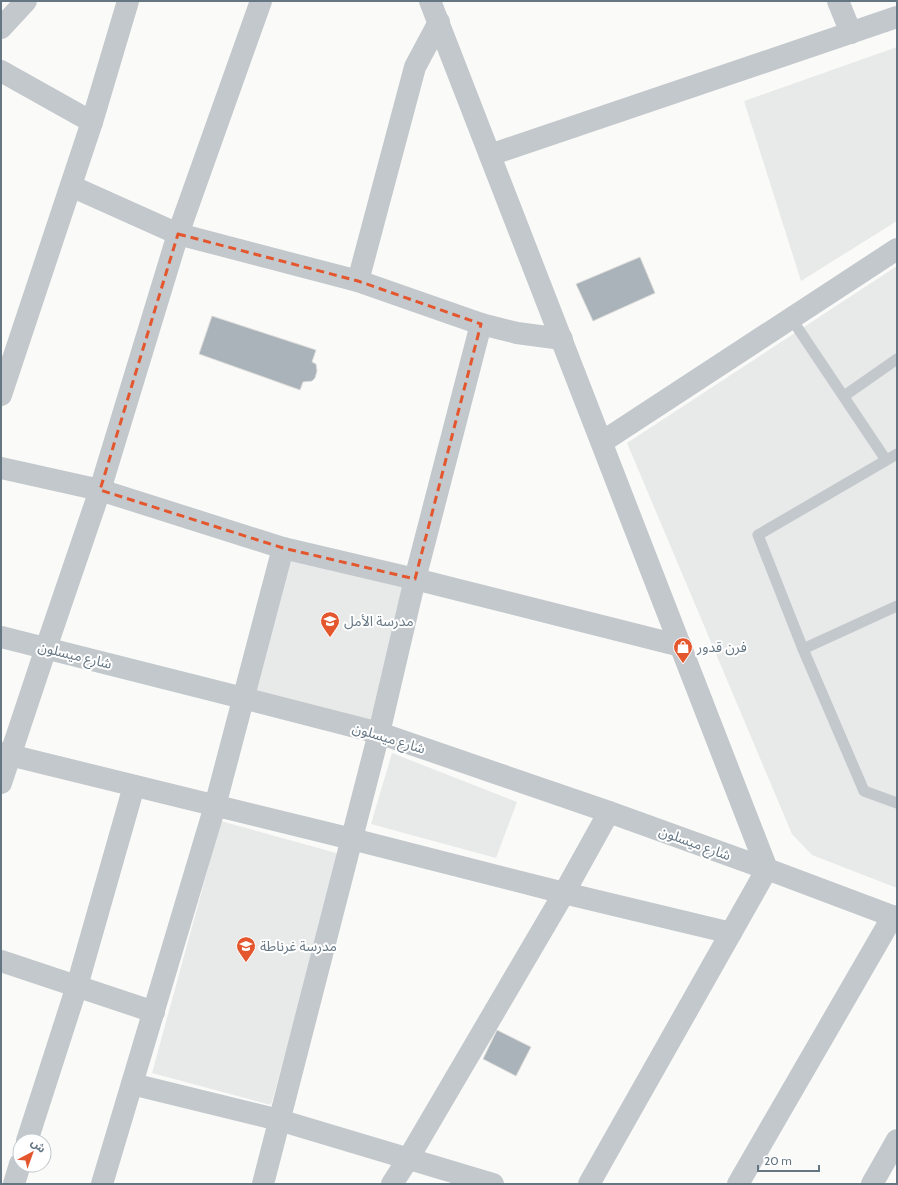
<svg xmlns="http://www.w3.org/2000/svg" width="898" height="1185" font-family="Cabin,'Noto Sans Arabic',sans-serif">
	<style>
		.built { fill: #e8e9e9 }
		.building { fill: #aab3b9; stroke: #dcdcda }
		.lines { fill: none; stroke-linecap: round; stroke-linejoin: round }
		.service { stroke: #c3c8cc; stroke-width: 11 }
		.minor { stroke: #c3c8cc; stroke-width: 22 }
		.tertiary { stroke: #c3c8cc; stroke-width: 22 }
		.marked { fill: none; stroke: #e4572e; stroke-width: 3; stroke-dasharray: 8 5; stroke-linejoin: round }
		.labels { text-anchor: middle; stroke-width: 4; stroke-linejoin: round; paint-order: stroke }
		.poi-label { font-size: 14px; fill: #657683; stroke: #fff; text-anchor: start }
		.street-label { font-size: 14px; fill: #657683; stroke: #fff }
	</style>
	<rect width="100%" height="100%" fill="#fafaf8"/>
	<!-- built -->
	<g class="built">
		<path d="M897 47V221L801 281 744 101Z"/>
		<path d="M897 266V888L812 855 792 834 627 443Z"/>
		<path d="M283 548 415 579 379 733 244 698Z"/>
		<path d="M392 753 517 802 496 858 371 824Z"/>
		<path d="M221 821 340 854 271 1105 152 1073Z"/>
	</g>
	<!-- building -->
	<g class="building">
		<path d="M640 257 655 293 593 321 576 284Z"/>
		<path d="M212 316 316 350 312 362 316 364 317 371 315 378 312 381 303 382 300 390 199 354Z"/>
		<path d="M497 1030 531 1047 516 1076 483 1059Z"/>
	</g>
	<g class="lines">
		<!-- service -->
		<g class="service">
			<path d="M791 318 886 460"/>
			<path d="M844 396 897 359"/>
			<path d="M897 454 758 535 803 649 864 791 897 803"/>
			<path d="M803 649 897 606"/>
		</g>
		<!-- minor -->
		<g class="minor">
			<path d="M838 1 851 33"/>
			<path d="M1 28 26 1"/>
			<path d="M1 71 92 122"/>
			<path d="M490 155 897 17"/>
			<path d="M71 186 178 234 358 281 481 324 517 333 562 339"/>
			<path d="M358 281 415 67 439 22"/>
			<path d="M1 395 92 122 128 1"/>
			<path d="M602 442 897 249"/>
			<path d="M1 468 100 490 283 548 415 579 681 646"/>
			<path d="M1 637 243 698 379 733 609 812 767 869"/>
			<path d="M1 753 352 839 564 893 731 933"/>
			<path d="M1 783 46 648 100 490 178 234 261 1"/>
			<path d="M1 961 154 1012"/>
			<path d="M132 1084 279 1120 493 1184"/>
			<path d="M27 1141 77 986 134 786"/>
			<path d="M14 1184 20 1164"/>
			<path d="M102 1184 215 806 283 548"/>
			<path d="M263 1184 379 733 415 579 481 324"/>
			<path d="M392 1184 408 1159 564 893 609 812"/>
			<path d="M738 1184 893 916"/>
			<path d="M872 1184 897 1140"/>
		</g>
		<!-- tertiary -->
		<g class="tertiary">
			<path d="M430 1 767 869 897 918"/>
			<path d="M589 1184 767 869"/>
		</g>
	</g>
	<!-- marked area -->
	<path class="marked" d="M178 234 358 281 481 324 415 579 283 548 100 490Z"/>
	<!-- icons -->
	<defs>
		<g id="school-pin" transform="scale(1)"><path d="M0 17L-7.5 6A9.5 9.5 0 1 1 7.5 6Z" fill="#e4572e" stroke="#fff"/><path d="M0-5L7-2L0 1L-7-2ZM-4 1L0 2.5L4 1V4Q0 6-4 4Z" fill="#fff"/></g>
		<g id="shop-pin" transform="scale(1)"><path d="M0 17L-7.5 6A9.5 9.5 0 1 1 7.5 6Z" fill="#e4572e" stroke="#fff"/><path d="M-5-2.5h2.3a2.7 3.5 0 0 1 5.4 0H5L5.5 6h-11ZM-1.5-2.5h3a1.5 2.3 0 0 0-3 0Z" fill="#fff"/></g>
	</defs>
	<g fill-rule="evenodd">
		<use href="#school-pin" x="330" y="621"/>
		<use href="#shop-pin" x="683" y="647"/>
		<use href="#school-pin" x="246" y="946"/>
	</g>
	<g class="labels">
		<!-- poi labels -->
		<g class="poi-label">
			<text x="344" y="626">مدرسة الأمل</text>
			<text x="697" y="652">فرن قدور</text>
			<text x="260" y="951">مدرسة غرناطة</text>
		</g>
		<!-- street labels -->
		<g class="street-label">
			<text transform="translate(75 655) rotate(14)" y="5">شارع ميسلون</text>
			<text transform="translate(389 738) rotate(17)" y="5">شارع ميسلون</text>
			<text transform="translate(695 843) rotate(20)" y="5">شارع ميسلون</text>
		</g>
	</g>
	<!-- border -->
	<rect width="898" height="1185" fill="none" stroke="#657683" stroke-width="4"/>
	<!-- north arrow -->
	<g transform="translate(32 1153) rotate(41)"><circle r="19" fill="#ffffff" stroke="#c1c8cd"/>
	<path d="M0-3L7 15L0 10L-7 15Z" fill="#e4572e"/>
	<text y="-6" font-size="11" font-weight="bold" text-anchor="middle" fill="#657683">ش</text>
	</g>
	<!-- scale -->
	<path d="M758 1165v6h61v-6" fill="none" stroke="#657683" stroke-width="2"/>
	<text x="764" y="1165" font-size="12" fill="#657683" stroke="#ffffff" stroke-width="3" paint-order="stroke">20 m</text>
</svg>
